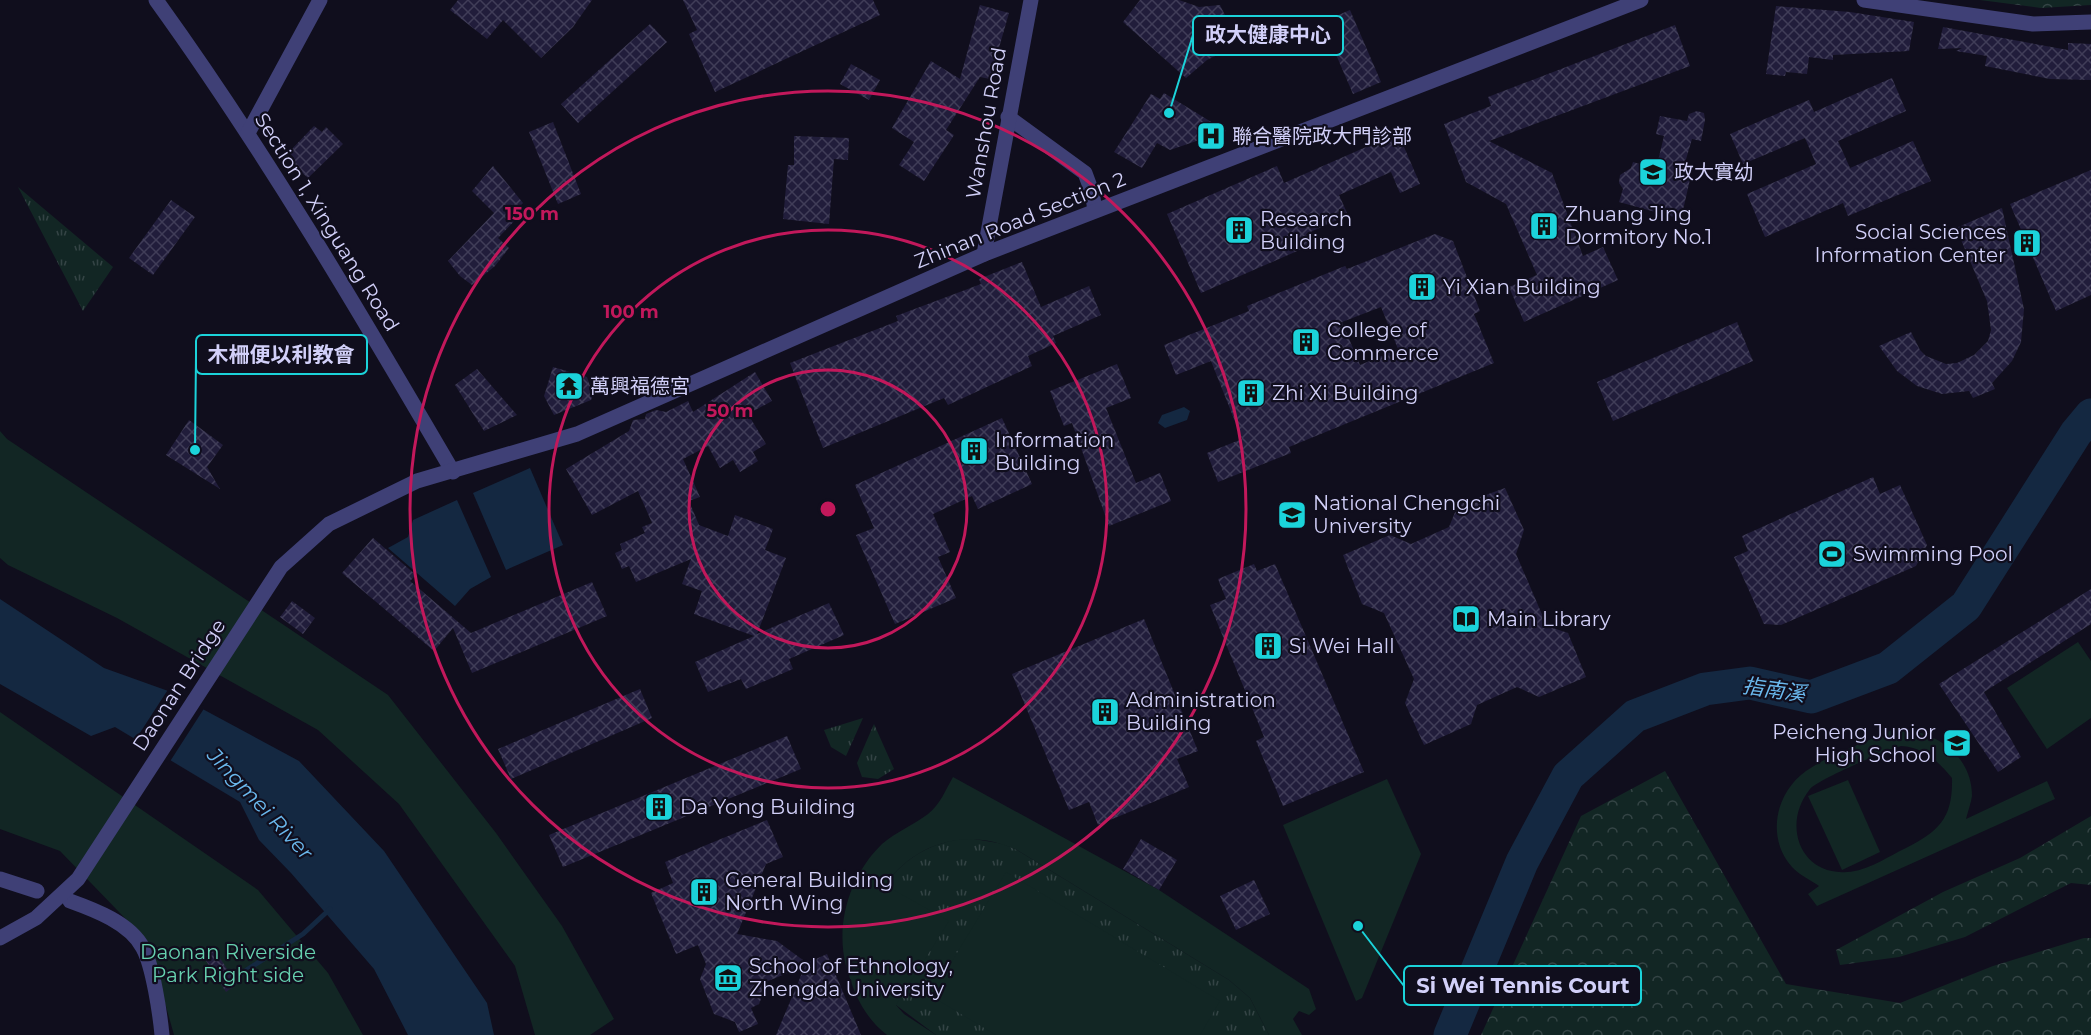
<svg xmlns="http://www.w3.org/2000/svg" width="2091" height="1035" font-family="Montserrat,'Noto Sans TC',sans-serif">
	<style>
		.grass { fill: url(#grass-tufts) }
		.forest { fill: url(#forest-crowns) }
		.green { fill: #122624; fill-rule: evenodd }
		.water { fill: #142841 }
		.pier { fill: #100e1d }
		.lines { fill: none; stroke-linecap: round; stroke-linejoin: round }
		.stream { stroke: #142841; stroke-width: 5 }
		.river { stroke: #142841; stroke-width: 33 }
		.building { fill: url(#building-cross-hatch); fill-rule: evenodd }
		.minor { stroke: #3f4076; stroke-width: 15 }
		.ring { fill: none; stroke: #c2185b; stroke-width: 3 }
		.labels { text-anchor: middle; stroke-width: 4.5; stroke-linejoin: round; paint-order: stroke }
		.street-label { font-size: 20px; fill: #d2d0f9; stroke: #100e1d }
		.poi-label { font-size: 20px; fill: #d2d0f9; stroke: #100e1d; text-anchor: start }
		.park-label { font-size: 20px; fill: #66d0af; stroke: #100e1d }
		.water-label { font-size: 21px; font-style: italic; fill: #6ab8ed; stroke: #100e1d }
		.centre { fill: #c2185b; stroke: #100e1d; stroke-width: 3 }
		.ring-label { font-size: 18px; text-anchor: middle; font-weight: bold; fill: #c2185b; stroke: #100e1d; stroke-width: 4.5; stroke-linejoin: round; paint-order: stroke }
		.leader { fill: none; stroke: #1bd3da; stroke-width: 2 }
		.callout-dot { fill: #1bd3da; stroke: #100e1d; stroke-width: 2 }
		.callout { fill: #100e1d; stroke: #1bd3da; stroke-width: 2 }
		.callout-label { font-size: 21px; text-anchor: middle; font-weight: bold; fill: #d2d0f9 }
	</style>
	<defs>
		<pattern id="grass-tufts" width="24" height="20" patternUnits="userSpaceOnUse" patternTransform="scale(1.5)"><rect width="24" height="20" fill="#122624"/><path d="M3 7l-1-3M5 7V3M7 7l1-3M15 17l-1-3M17 17v-4M19 17l1-3" fill="none" stroke="#344445"/></pattern>
		<pattern id="forest-crowns" width="20" height="18" patternUnits="userSpaceOnUse" patternTransform="scale(1.5)"><rect width="20" height="18" fill="#122624"/><path d="M2 6a3 3 0 1 1 6 0M12 15a3 3 0 1 1 6 0" fill="none" stroke="#344445"/></pattern>
		<pattern id="building-cross-hatch" width="8" height="8" patternUnits="userSpaceOnUse" patternTransform="scale(1.5)"><rect width="8" height="8" fill="#211d3b"/><path d="M0 0l8 8M0 8l8-8" fill="none" stroke="#403d58"/></pattern>
	</defs>
	<rect width="100%" height="100%" fill="#100e1d"/>
	<!-- grass -->
	<g class="grass">
		<path d="M18 187 113 267 83 311Z"/>
		<path d="M863 718 846 756 831 747 824 730Z"/>
		<path d="M874 724 894 769 878 779 862 777 857 763Z"/>
		<path d="M968 838 1004 844 1017 850 1229 980 1250 998 1269 1035H936L896 1005 885 885C906 856 932 842 968 838Z"/>
	</g>
	<!-- forest -->
	<g class="forest">
		<path d="M1980 0H2091V5L2041 8Z"/>
		<path d="M1665 771 1786 984 1900 1003 1993 966 2084 938H2091V1035H1481L1581 816Z"/>
		<path d="M2091 816V885L2071 883 1965 937 1899 957 1840 965 1836 950 1943 892 2020 858Z"/>
	</g>
	<!-- green -->
	<g class="green">
		<path d="M0 431 7 439 388 695 496 833 562 926 614 1019 590 1035H535L515 966 399 804 318 730 117 618 8 565 0 558Z"/>
		<path d="M2078 642 2091 661V718L2047 749 2007 688Z"/>
		<path d="M0 712 258 890 328 973 363 1035H174L148 942 60 851 0 829Z"/>
		<path d="M1894 729C1932 729 1972 753 1972 796 1971 803 1968 811 1966 819L2047 781 2055 799 1817 906 1808 894 1819 886C1811 880 1799 875 1792 867 1766 838 1775 793 1806 771 1830 754 1867 742 1894 729ZM1901 746C1923 747 1938 761 1952 778 1953 818 1939 831 1906 848 1887 857 1868 871 1847 872 1801 876 1781 825 1810 789 1819 779 1885 751 1901 746Z"/>
		<path d="M953 777 1159 890 1309 989 1316 1009 1309 1015 1299 1011 1293 1019 1302 1035H1269L1250 998 1229 980 1017 850C968 827 916 842 885 885L949 921 896 1005 904 1014 936 1035H887C864 1017 854 994 846 966 835 923 850 875 882 844 896 832 913 825 928 814 940 805 946 789 953 777Z"/>
		<path d="M1387 779 1421 854 1362 998 1356 1001 1283 825Z"/>
		<path d="M1848 780 1880 852 1842 870 1808 796Z"/>
		<path d="M1006 872 1220 1001 1200 1035H996L931 996Z"/>
	</g>
	<!-- water -->
	<g class="water">
		<path d="M1184 407 1190 411 1187 420 1165 428 1158 423 1162 415Z"/>
		<path d="M530 468 563 545 506 570 473 493Z"/>
		<path d="M457 500 491 577 470 589 455 606 388 548 408 537 413 520Z"/>
		<path d="M0 599 104 668 171 692 299 761 384 851 487 1003 494 1035H408L374 969 291 873 259 840 240 802 115 727 91 736 0 684Z"/>
	</g>
	<!-- pier -->
	<path class="pier" d="M169 688 205 707 169 763 134 742Z"/>
	<g class="lines">
		<!-- stream -->
		<path class="stream" d="M234 978 303 934 330 909"/>
		<!-- river -->
		<path class="river" d="M1450 1035 1522 862 1568 776 1635 716 1705 689 1750 683 1811 697 1888 668 1966 606 2076 433 2091 415"/>
	</g>
	<!-- building -->
	<g class="building">
		<path d="M458 0H592L573 27 541 58 503 20 487 39 450 10Z"/>
		<path d="M683 0H873L880 15 715 92 689 34 697 30Z"/>
		<path d="M1140 0H1179L1199 7 1220 5 1239 44 1207 60 1186 78 1123 22Z"/>
		<path d="M980 5 1009 13 990 79 980 77 946 130 954 135 924 181 899 165 914 142 892 128 931 61 960 79Z"/>
		<path d="M1776 6 1850 12 1914 22 1909 51 1833 55V60L1809 57 1807 74 1786 72 1785 76 1766 74Z"/>
		<path d="M1350 10 1381 82 1353 94 1322 22Z"/>
		<path d="M650 24 667 42 578 123 561 104Z"/>
		<path d="M1675 25 1690 66 1489 141 1552 173 1583 256 1603 247 1618 280 1524 322 1509 287 1537 275 1506 204 1466 182 1444 124 1491 106 1488 97Z"/>
		<path d="M1943 27 2068 50V43L2091 44V80L2050 79 1985 66 1987 56 1956 51 1962 48 1938 49Z"/>
		<path d="M851 64 880 80 869 100 840 84Z"/>
		<path d="M1892 78 1906 111 1838 141 1850 168 1913 141 1931 181 1848 216 1843 203 1765 237 1747 194 1816 164 1805 138 1743 164 1730 134 1809 100 1814 112Z"/>
		<path d="M1164 93 1226 131 1170 150 1157 143 1142 168 1114 152 1151 94 1160 99Z"/>
		<path d="M1697 111 1704 113 1705 120 1701 141 1692 139 1682 173 1691 175 1681 219 1619 202 1623 189 1619 183 1620 175 1631 168 1633 162 1656 169 1664 136 1656 134 1660 116 1687 121 1689 114Z"/>
		<path d="M553 122 581 194 558 204 529 132Z"/>
		<path d="M314 126 322 132 326 127 343 144 308 178 291 163 294 158 289 152Z"/>
		<path d="M1398 133 1420 184 1400 193 1391 172 1339 195 1348 215 1306 234 1311 245 1201 293 1167 214 1277 166 1284 183Z"/>
		<path d="M794 136 849 138 848 160 834 159 829 224 783 219 788 165H794Z"/>
		<path d="M493 166 523 203 516 211 520 215 498 238 509 248 495 266 472 285 460 276 448 261 494 213 472 191Z"/>
		<path d="M2091 170V295L2056 311 2010 204Z"/>
		<path d="M171 200 195 217 153 275 129 258Z"/>
		<path d="M2002 208 2024 309 2021 342 2012 361 1992 383 1995 389 1973 398 1969 391 1942 394 1917 386 1897 371 1879 346 1911 332 1920 350 1926 356 1946 364 1957 363 1974 355 1988 341 1991 330 1987 301 1956 228Z"/>
		<path d="M1435 234 1453 241 1480 311 1474 314 1494 363 1289 447 1291 453 1218 482 1207 453 1242 439 1211 361 1176 375 1164 345 1249 311 1247 306 1345 266 1347 269ZM1381 307 1398 349 1360 365 1342 322Z"/>
		<path d="M1022 262 1041 307 1089 286 1101 315 1053 336 1056 343 1028 356 1032 366 948 405 944 398 823 448 790 363 898 321 896 316 981 284 979 279Z"/>
		<path d="M1737 322 1753 361 1613 421 1597 382Z"/>
		<path d="M1117 364 1131 398 1106 408 1136 483 1160 473 1171 501 1109 526 1072 423 1064 426 1050 391Z"/>
		<path d="M553 367 587 377 593 395 591 400 554 415 544 396Z"/>
		<path d="M477 369 517 415 484 431 455 385Z"/>
		<path d="M755 372 772 401 748 414 766 444 753 452 758 461 740 472 733 460 720 468 708 446 683 459 700 497 689 501 699 525 728 536 735 515 773 529 765 550 786 558 757 634 829 603 844 635 789 659 793 669 746 689 741 679 708 692 695 662 754 636 694 614 702 591 682 584 691 559 636 582 629 566 622 569 615 553 622 550 620 544 645 533 642 527 652 523 638 491 592 515 566 469 629 431 633 420 645 419 646 414 656 410 666 412 688 401 693 412Z"/>
		<path d="M1002 418 1032 484 978 509 972 496 933 514 950 552 938 557 956 598 895 624 856 535 874 528 855 485Z"/>
		<path d="M189 420 223 445 207 467 220 489 166 455Z"/>
		<path d="M1873 477 1880 494 1900 485 1927 545 1916 566 1781 625 1764 624 1734 557 1748 551 1742 536Z"/>
		<path d="M1505 488 1524 530 1516 554 1547 626 1568 633 1586 677 1539 697 1517 687 1477 705 1471 724 1424 745 1405 703 1414 679 1384 613 1362 604 1343 555 1390 535 1411 544 1449 527 1458 505Z"/>
		<path d="M373 538 416 575 410 581 471 633 592 582 607 616 472 673 453 628 434 651 342 573Z"/>
		<path d="M1254 564 1257 571 1275 564 1364 772 1283 806 1256 741 1264 737 1210 605 1226 599 1218 579Z"/>
		<path d="M2091 589V624L1984 692 2021 757 1998 772 1939 684Z"/>
		<path d="M292 601 315 618 303 634 280 617Z"/>
		<path d="M1144 619 1198 751 1177 759 1189 787 1098 825 1089 802 1069 810 1012 674Z"/>
		<path d="M640 689 652 718 511 779 498 749Z"/>
		<path d="M787 736 801 769 563 867 549 835Z"/>
		<path d="M767 820 783 857 766 864 737 934 777 941 807 963 827 954 861 1035H776L805 966 768 981 759 1004 751 1008 758 1024 739 1032 735 1022 714 1014 700 979 706 964 698 945 676 954 651 893 673 883 665 862Z"/>
		<path d="M1141 839 1177 860 1159 890 1123 869Z"/>
		<path d="M1254 880 1270 914 1236 930 1220 896Z"/>
		<path d="M214 949 237 984 226 992 203 956Z"/>
	</g>
	<g class="lines">
		<!-- minor -->
		<g class="minor">
			<path d="M156 0C265 151 359 311 453 472"/>
			<path d="M1864 0 2033 24 2091 22"/>
			<path d="M1008 117 1085 173 1092 192 1095 210"/>
			<path d="M248 133 320 0"/>
			<path d="M984 254 1031 0"/>
			<path d="M0 879 37 891"/>
			<path d="M70 901C95 910 130 923 143 948 153 966 160 1014 162 1035"/>
			<path d="M0 938 36 918 78 879 281 567 329 524 417 481 577 434 987 253 1641 0"/>
		</g>
	</g>
	<!-- distance rings -->
	<g class="ring">
		<circle cx="828" cy="509" r="139"/>
		<circle cx="828" cy="509" r="279"/>
		<circle cx="828" cy="509" r="418"/>
	</g>
	<!-- icons -->
	<defs>
		<g id="hospital-square" transform="scale(1.5)"><rect x="-9" y="-9" width="18" height="18" rx="4" fill="#1bd3da" stroke="#100e1d"/><path d="M-5-5h3v3.5h4V-5h3V5h-3V1.5h-4V5h-3Z" fill="#111"/></g>
		<g id="school-square" transform="scale(1.5)"><rect x="-9" y="-9" width="18" height="18" rx="4" fill="#1bd3da" stroke="#100e1d"/><path d="M0-5L7-2L0 1L-7-2ZM-4 1L0 2.5L4 1V4Q0 6-4 4Z" fill="#111"/></g>
		<g id="building-square" transform="scale(1.5)"><rect x="-9" y="-9" width="18" height="18" rx="4" fill="#1bd3da" stroke="#100e1d"/><path d="M-4-6H4V6H1V3H-1V6H-4ZM-2.5-4.3h1.7v1.8h-1.7ZM.8-4.3h1.7v1.8H.8ZM-2.5-1h1.7V.8h-1.7ZM.8-1h1.7V.8H.8Z" fill="#111"/></g>
		<g id="temple-square" transform="scale(1.5)"><rect x="-9" y="-9" width="18" height="18" rx="4" fill="#1bd3da" stroke="#100e1d"/><path d="M0-6L5-2H3V0L6.5 2.5H4V6H1.5V3h-3V6H-4V2.5H-6.5L-3 0V-2H-5Z" fill="#111"/></g>
		<g id="university-square" transform="scale(1.5)"><rect x="-9" y="-9" width="18" height="18" rx="4" fill="#1bd3da" stroke="#100e1d"/><path d="M0-5L7-2L0 1L-7-2ZM-4 1L0 2.5L4 1V4Q0 6-4 4Z" fill="#111"/></g>
		<g id="stadium-square" transform="scale(1.5)"><rect x="-9" y="-9" width="18" height="18" rx="4" fill="#1bd3da" stroke="#100e1d"/><path d="M0-5a6.5 5 0 1 0 0 10a6.5 5 0 1 0 0-10ZM-3.5-1.8h7v3.6h-7Z" fill="#111"/></g>
		<g id="library-square" transform="scale(1.5)"><rect x="-9" y="-9" width="18" height="18" rx="4" fill="#1bd3da" stroke="#100e1d"/><path d="M-6-4Q-3-5.5-.7-3.5V5Q-3 3-6 4ZM6-4Q3-5.5 .7-3.5V5Q3 3 6 4Z" fill="#111"/></g>
		<g id="museum-square" transform="scale(1.5)"><rect x="-9" y="-9" width="18" height="18" rx="4" fill="#1bd3da" stroke="#100e1d"/><path d="M0-6L6-3V-2H-6V-3ZM-5-1h2V3h-2ZM-1-1h2V3h-2ZM3-1h2V3H3ZM-6 4H6V6H-6Z" fill="#111"/></g>
	</defs>
	<g fill-rule="evenodd">
		<use href="#hospital-square" x="1211" y="136"/>
		<use href="#school-square" x="1653" y="172"/>
		<use href="#building-square" x="1544" y="226"/>
		<use href="#building-square" x="1239" y="230"/>
		<use href="#building-square" x="2027" y="243"/>
		<use href="#building-square" x="1422" y="287"/>
		<use href="#building-square" x="1306" y="342"/>
		<use href="#temple-square" x="569" y="386"/>
		<use href="#building-square" x="1251" y="393"/>
		<use href="#building-square" x="974" y="451"/>
		<use href="#university-square" x="1292" y="515"/>
		<use href="#stadium-square" x="1832" y="554"/>
		<use href="#library-square" x="1466" y="619"/>
		<use href="#building-square" x="1268" y="646"/>
		<use href="#building-square" x="1105" y="712"/>
		<use href="#school-square" x="1957" y="743"/>
		<use href="#building-square" x="659" y="807"/>
		<use href="#building-square" x="704" y="892"/>
		<use href="#museum-square" x="728" y="978"/>
	</g>
	<g class="labels">
		<!-- street labels -->
		<g class="street-label">
			<text transform="translate(986 123) rotate(-80)" y="7">Wanshou Road</text>
			<text transform="translate(1020 220) rotate(-22)" y="7">Zhinan Road Section 2</text>
			<text transform="translate(327 222) rotate(58)" y="7">Section 1, Xinguang Road</text>
			<text transform="translate(179 685) rotate(-57)" y="7">Daonan Bridge</text>
		</g>
		<!-- poi labels -->
		<g class="poi-label">
			<text x="1232" y="143">聯合醫院政大門診部</text>
			<text x="1674" y="179">政大實幼</text>
			<text x="1565" y="221">Zhuang Jing<tspan x="1565" dy="23">Dormitory No.1</tspan></text>
			<text x="1260" y="226">Research<tspan x="1260" dy="23">Building</tspan></text>
			<text x="2006" y="239" text-anchor="end">Social Sciences<tspan x="2006" dy="23">Information Center</tspan></text>
			<text x="1443" y="294">Yi Xian Building</text>
			<text x="1327" y="337">College of<tspan x="1327" dy="23">Commerce</tspan></text>
			<text x="590" y="393">萬興福德宮</text>
			<text x="1272" y="400">Zhi Xi Building</text>
			<text x="995" y="447">Information<tspan x="995" dy="23">Building</tspan></text>
			<text x="1313" y="510">National Chengchi<tspan x="1313" dy="23">University</tspan></text>
			<text x="1853" y="561">Swimming Pool</text>
			<text x="1487" y="626">Main Library</text>
			<text x="1289" y="653">Si Wei Hall</text>
			<text x="1126" y="707">Administration<tspan x="1126" dy="23">Building</tspan></text>
			<text x="1936" y="739" text-anchor="end">Peicheng Junior<tspan x="1936" dy="23">High School</tspan></text>
			<text x="680" y="814">Da Yong Building</text>
			<text x="725" y="887">General Building<tspan x="725" dy="23">North Wing</tspan></text>
			<text x="749" y="973">School of Ethnology,<tspan x="749" dy="23">Zhengda University</tspan></text>
		</g>
		<!-- park labels -->
		<g class="park-label">
			<text x="228" y="959">Daonan Riverside<tspan x="228" dy="23">Park Right side</tspan></text>
		</g>
		<!-- water labels -->
		<g class="water-label">
			<text transform="translate(1774 690) rotate(8)" y="7">指南溪</text>
			<text transform="translate(260 804) rotate(47)" y="7">Jingmei River</text>
		</g>
	</g>
	<circle cx="828" cy="509" r="9" class="centre"/>
	<g class="ring-label">
		<text x="532" y="220">150 m</text>
		<text x="631" y="318">100 m</text>
		<text x="730" y="417">50 m</text>
	</g>
	<!-- callouts -->
	<path class="leader" d="M1169 113L1193 35M195 450L196 355M1358 926L1404 986"/>
	<g class="callout-dot">
		<circle cx="1169" cy="113" r="6"/>
		<circle cx="195" cy="450" r="6"/>
		<circle cx="1358" cy="926" r="6"/>
	</g>
	<g class="callout">
		<rect x="1193" y="16" width="150" height="39" rx="6"/>
		<rect x="196" y="335" width="171" height="39" rx="6"/>
		<rect x="1404" y="966" width="237" height="39" rx="6"/>
	</g>
	<g class="callout-label">
		<text x="1268" y="42">政大健康中心</text>
		<text x="281" y="362">木柵便以利教會</text>
		<text x="1523" y="993">Si Wei Tennis Court</text>
	</g>
</svg>
